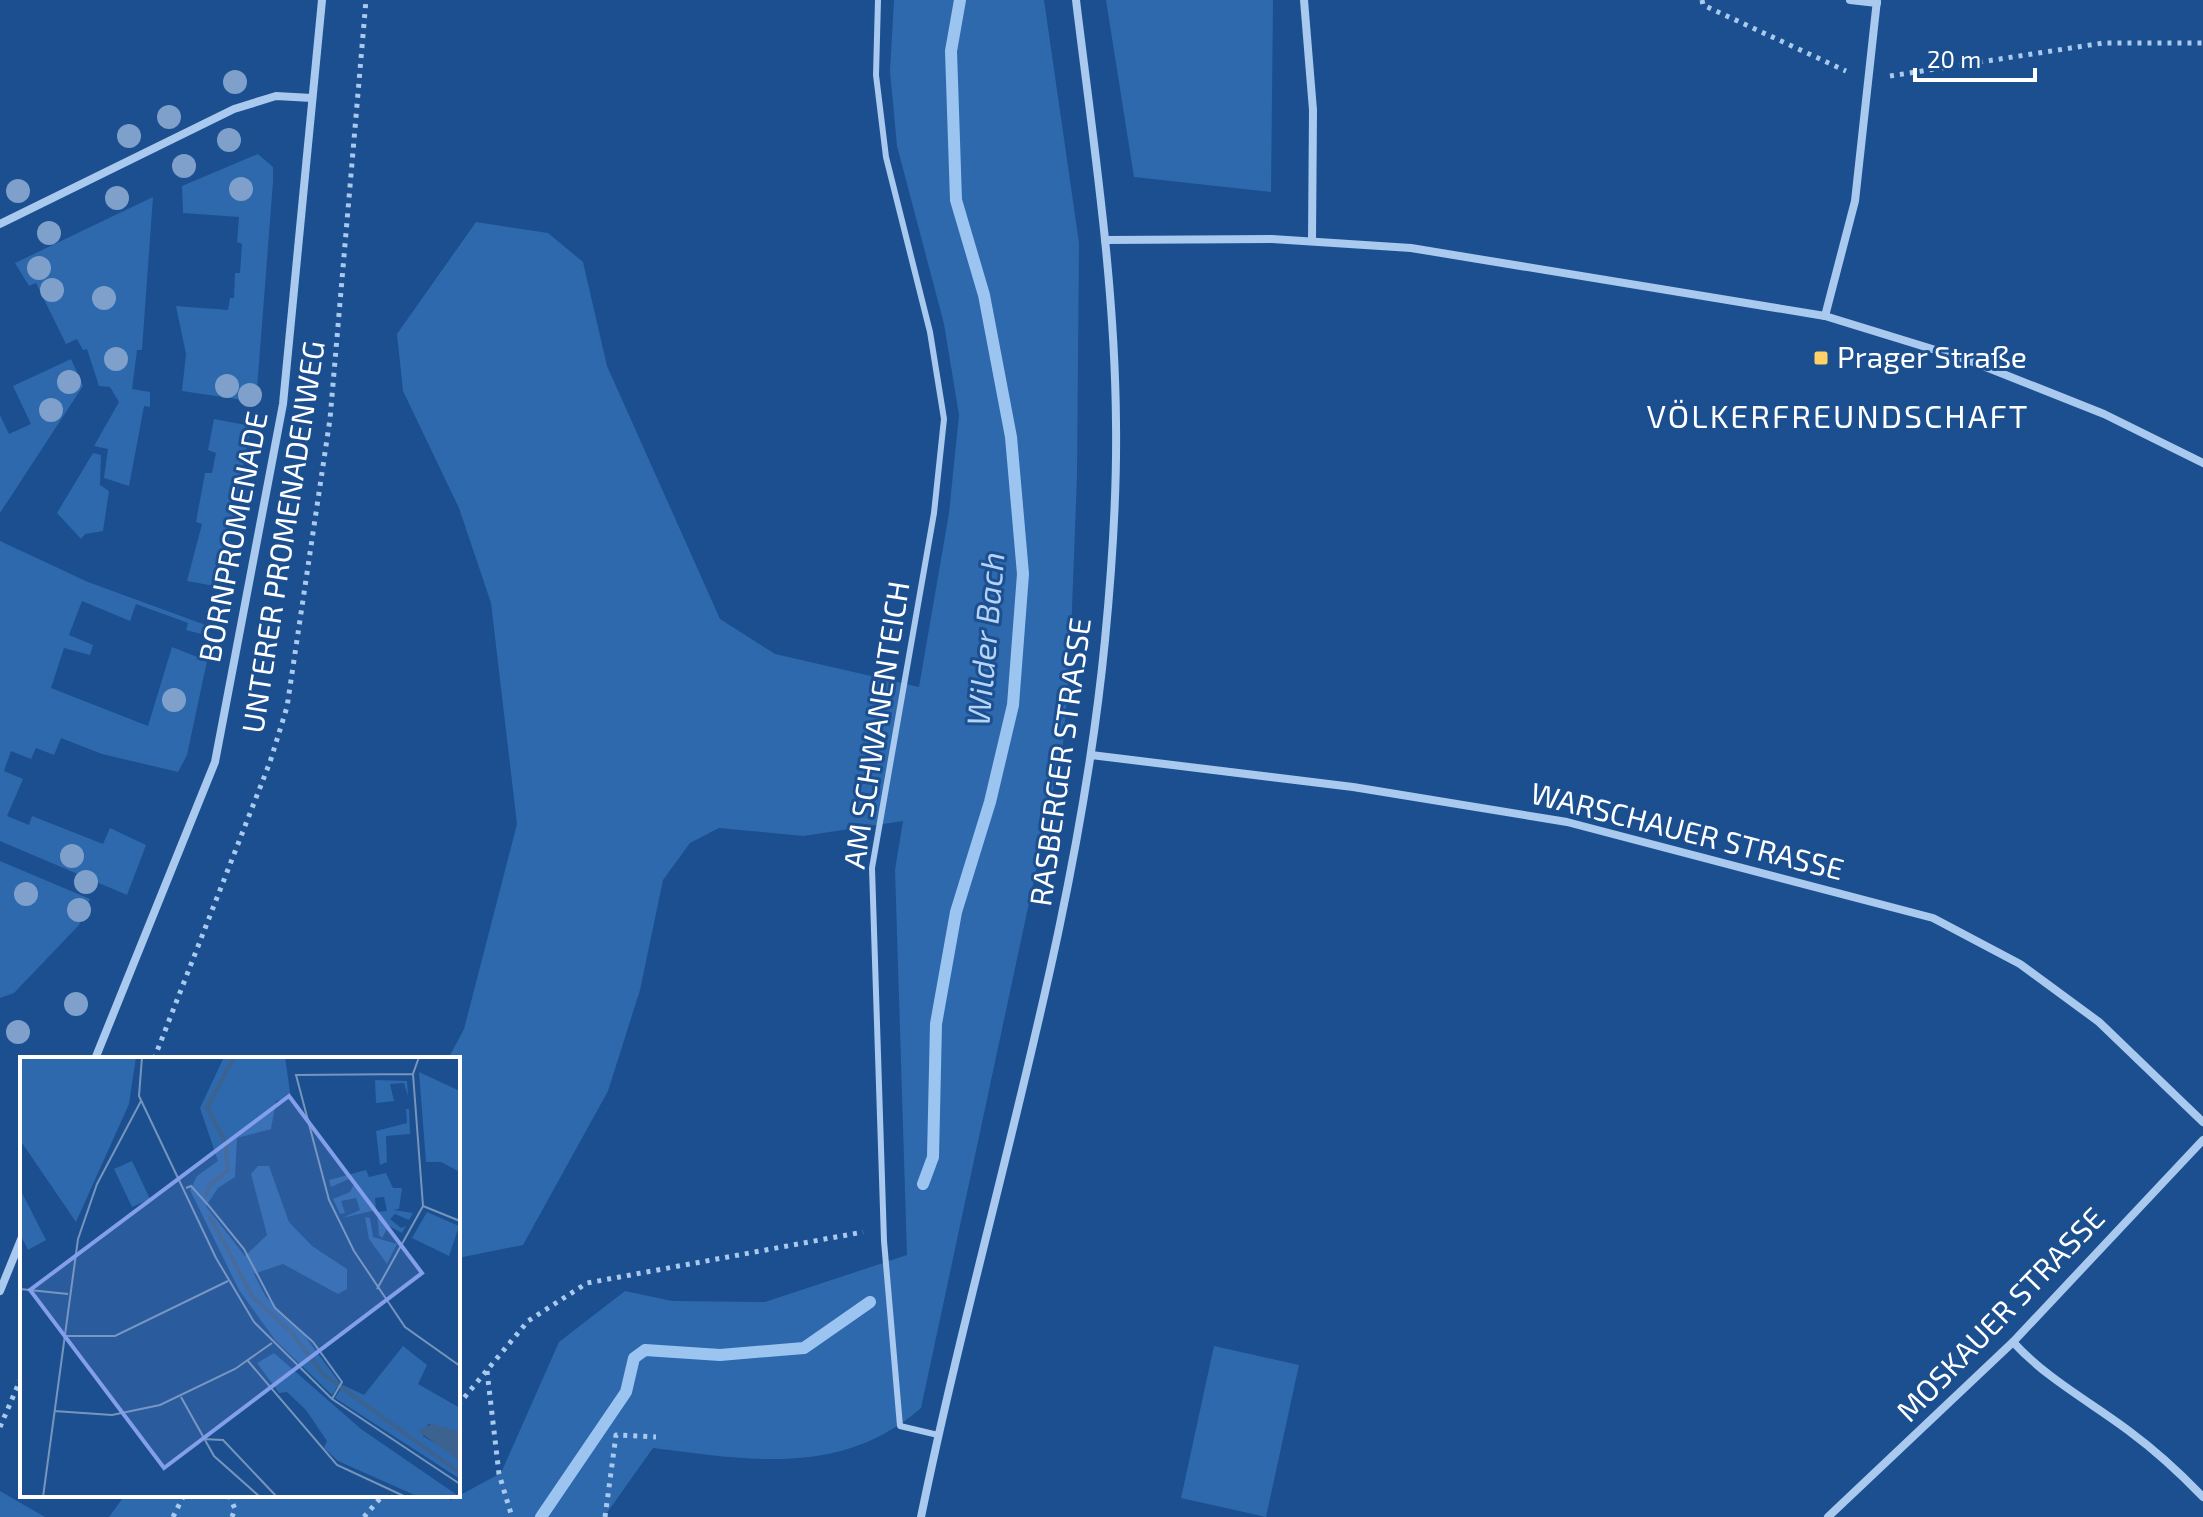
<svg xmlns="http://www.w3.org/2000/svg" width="2203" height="1517" font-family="'Exo 2',sans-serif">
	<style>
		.green { fill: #2e69ad }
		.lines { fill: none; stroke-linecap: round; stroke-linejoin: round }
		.stream { stroke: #9cc4f0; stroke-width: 12 }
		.path { stroke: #a9c9ee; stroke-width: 5; stroke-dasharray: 4 6; stroke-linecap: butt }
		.service { stroke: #a9c9ee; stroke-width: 6 }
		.minor { stroke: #a9c9ee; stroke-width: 8 }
		.tree { fill: #7ea0ca }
		.poi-dot { fill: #ffd166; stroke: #1b4f8f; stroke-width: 3 }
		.labels { text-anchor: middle; stroke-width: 6; stroke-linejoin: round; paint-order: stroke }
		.poi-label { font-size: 30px; fill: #fff; stroke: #1b4f8f; text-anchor: start }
		.street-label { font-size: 30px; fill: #fff; stroke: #1b4f8f }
		.neighbourhood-label { font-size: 32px; letter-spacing: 2px; fill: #fff; stroke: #1b4f8f }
		.water-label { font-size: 32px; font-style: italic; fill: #b5d3f5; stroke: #1b4f8f }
		.inset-river { fill: none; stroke: #3c6290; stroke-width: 4 }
		.inset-road { fill: none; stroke: #7695bc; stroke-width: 2 }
		.view { fill: #839eea; fill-opacity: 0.15; stroke: #839eea; stroke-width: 4 }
		.inset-edge { fill: none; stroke: #fff; stroke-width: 4 }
	</style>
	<rect width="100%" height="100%" fill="#1b4f8f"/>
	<!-- green -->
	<g class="green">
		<path d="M894 0H1044L1079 243 1077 476 1070 662 1063 744 921 1408C842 1477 749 1460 653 1448L604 1517H109L125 1495H438L451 1500 501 1473 559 1342 625 1291 672 1301 765 1302 907 1255 895 870 903 821 803 836 719 828 690 843 663 880 640 990 608 1091 523 1245 458 1258V1059H448L464 1029 517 824 491 603 459 508 403 391 397 334 476 222 548 233 583 262 607 366 720 619 775 654 919 687 949 513 959 415 944 324 897 146 890 71Z"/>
		<path d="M1106 0H1273L1271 192 1134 177Z"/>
		<path d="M258 154 273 167V182L256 402 182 391 186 354 176 306 228 310 230 298H234L235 273H240L242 244 237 242 239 217 183 213 182 186Z"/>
		<path d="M153 197 142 350H137L132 389 150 392V407L144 406 129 486 104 478 108 449 94 446 119 402 110 387 99 386 87 349 83 350 77 339 66 344 36 283 29 286 15 263Z"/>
		<path d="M71 359 83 386 0 513V415L9 434 31 424 13 386Z"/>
		<path d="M214 419 251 426 220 587 187 581 202 524 196 522 205 473H212L216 453 208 450Z"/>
		<path d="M93 453 101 455 100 485 109 491 103 531 85 534 81 539 57 513Z"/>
		<path d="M0 541 88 582 211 627 209 636 186 630 188 623 136 604 130 621 82 601 69 635 93 645 90 655 64 648 51 688 148 726 172 647 207 661 187 755 178 772 102 754 61 738 54 755 36 748 31 759 11 751 4 771 23 779 7 816 29 825 32 816 103 844 110 828 146 845 127 895 0 841Z"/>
		<path d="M0 861 90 899 79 925 14 993 0 998Z"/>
		<path d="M1214 1346 1299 1365 1266 1517 1181 1498Z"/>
		<path d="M0 1491 45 1517H0Z"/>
	</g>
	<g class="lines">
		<!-- stream -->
		<g class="stream">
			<path d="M923 1184 933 1157 936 1024 956 912 990 802 1013 705 1023 574 1011 437 984 295 956 200 951 51 960 0"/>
			<path d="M541 1517 626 1392 634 1358 645 1350 720 1355 804 1348 870 1302"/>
		</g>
		<!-- path -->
		<g class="path">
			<path d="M1702 0 1703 5 1846 71"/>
			<path d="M1890 76 2103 43H2203"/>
			<path d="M154 1059 270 762 287 707 330 419 366 0"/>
			<path d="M487 1371 499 1474 512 1517"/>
			<path d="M458 1405 528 1321 587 1283 863 1232"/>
			<path d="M0 1427 22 1376"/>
			<path d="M229 1495 235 1509 232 1517"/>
			<path d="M173 1517 184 1495"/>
			<path d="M364 1517 383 1495"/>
			<path d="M605 1517 616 1435 656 1437"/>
		</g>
		<!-- service -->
		<path class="service" d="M878 0 876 75 886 157 930 332 944 419 934 513 872 868 884 1241 900 1426 938 1435"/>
		<!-- minor -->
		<g class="minor">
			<path d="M1304 0 1313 110 1312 240"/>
			<path d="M1850 0 1877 3"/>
			<path d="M0 224 234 109 276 96 312 98"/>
			<path d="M1105 240 1272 239 1411 248 1825 316 1968 360 2104 414 2203 463"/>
			<path d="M1825 316 1855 201 1877 0"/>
			<path d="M1091 755 1353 787 1567 822 1933 918 2020 964 2099 1022 2203 1122"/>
			<path d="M95 1059 215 762 283 404 322 0"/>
			<path d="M0 1291 22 1237"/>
			<path d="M2013 1342C2047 1379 2089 1401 2129 1431 2156 1451 2180 1473 2203 1497"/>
			<path d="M921 1517C981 1224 1076 938 1105 640 1112 568 1117 495 1116 423 1115 282 1093 140 1076 0"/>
			<path d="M1828 1517 2013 1342 2203 1140"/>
		</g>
	</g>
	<!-- trees -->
	<g class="tree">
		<circle cx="235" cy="82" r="12"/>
		<circle cx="169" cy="117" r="12"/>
		<circle cx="129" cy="136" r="12"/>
		<circle cx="229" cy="140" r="12"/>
		<circle cx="184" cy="166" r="12"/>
		<circle cx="241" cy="189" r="12"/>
		<circle cx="18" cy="191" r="12"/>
		<circle cx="117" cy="198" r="12"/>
		<circle cx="49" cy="233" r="12"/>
		<circle cx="39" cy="268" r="12"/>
		<circle cx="52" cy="290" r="12"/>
		<circle cx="104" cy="298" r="12"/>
		<circle cx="116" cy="359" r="12"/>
		<circle cx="69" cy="382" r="12"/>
		<circle cx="227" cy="386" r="12"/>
		<circle cx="250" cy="395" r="12"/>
		<circle cx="51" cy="410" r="12"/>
		<circle cx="174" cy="700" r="12"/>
		<circle cx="72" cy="856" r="12"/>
		<circle cx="86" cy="882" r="12"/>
		<circle cx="26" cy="894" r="12"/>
		<circle cx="79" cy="910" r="12"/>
		<circle cx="76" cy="1004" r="12"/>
		<circle cx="18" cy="1032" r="12"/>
	</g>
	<!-- markers -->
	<rect class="poi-dot" x="1813" y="350" width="16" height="16" rx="4"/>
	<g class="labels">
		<!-- poi labels -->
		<g class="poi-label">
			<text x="1837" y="368">Prager Straße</text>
		</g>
		<!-- street labels -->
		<g class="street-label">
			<text transform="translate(234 537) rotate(-79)" y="10">BORNPROMENADE</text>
			<text transform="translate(284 537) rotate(-81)" y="10">UNTERER PROMENADENWEG</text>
			<text transform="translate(877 725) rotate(-81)" y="10">AM SCHWANENTEICH</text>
			<text transform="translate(1061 762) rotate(-82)" y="10">RASBERGER STRASSE</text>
			<text transform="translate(1687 832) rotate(14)" y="10">WARSCHAUER STRASSE</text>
			<text transform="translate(2001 1315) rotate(-46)" y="10">MOSKAUER STRASSE</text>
		</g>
		<!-- neighbourhood labels -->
		<g class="neighbourhood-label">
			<text x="1838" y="428">VÖLKERFREUNDSCHAFT</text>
		</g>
		<!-- water labels -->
		<g class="water-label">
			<text transform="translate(986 639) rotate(-85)" y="11">Wilder Bach</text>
		</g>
	</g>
	<!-- overview -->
	<g transform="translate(20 1057)">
		<rect width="440" height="440" fill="#1b4f8f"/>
		<path d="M0 0H116L109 47 56 165 0 83ZM204 0H265L271 42 256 44 251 72 217 81 215 120 198 131 186 149 225 199 247 178 231 117 238 109H249L269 165 292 189 327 212V232L318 237 263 207 234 217 246 240 284 278 320 326 312 338 255 283 219 233 170 133 177 119 198 104 180 51ZM399 15 440 34V115L421 105H406ZM355 23 387 24 388 39 384 26 370 27 374 44 356 46ZM386 52H389L390 77 366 79 367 105 360 108 356 74 387 66ZM112 104 130 142 112 150 94 112ZM346 113 349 120 366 116 373 131H382L379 152 373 153 393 156 389 163 375 157 370 162 381 171 386 169 382 176 363 166 367 172 362 181 359 178 357 155 367 154 364 140 355 141 356 153 322 161 340 153 336 141 321 144 325 156 320 157 313 142 330 135 334 127 329 122 311 130 309 123ZM0 132 26 183 8 193 0 177ZM407 155 439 169 429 199 392 181ZM345 160 350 161 353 180 377 187 367 207 349 182ZM383 289 407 308 398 327 440 351V375L408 367 403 379 440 401V422L315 341 323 328 344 338ZM254 296 341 372 440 440H399L318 404 304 391 307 384 286 353 267 335 259 336 237 306Z" fill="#2e69ad"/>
		<path d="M413 367 440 375 438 403 397 373Z" fill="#3c6290"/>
		<path class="inset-river" d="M186 139 189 129 208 113 205 84 187 51 214 0M190 159 232 239 273 277 303 317 440 416"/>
		<path class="inset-road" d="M122 0 119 39 196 201 234 265 312 342 440 427M393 17 276 18 309 143 334 194 385 270 440 309M166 131 171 129 189 149 224 192 255 251 293 285 322 325 312 342M403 149 440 164M0 232 48 237M357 232 403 149 393 17 399 0M43 279H95L208 224M228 304 317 408 386 440M161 340 194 399 240 440M34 354 92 358 140 348 215 312 252 286M182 382 203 383 257 440M23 440 58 182 77 127 121 44"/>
		<path class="view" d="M269 39 402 216 144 411 10 233Z"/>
		<rect width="440" height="440" class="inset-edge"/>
	</g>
	<!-- scale -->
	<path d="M1915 68v12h120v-12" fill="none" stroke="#ffffff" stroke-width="4"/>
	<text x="1927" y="68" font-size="24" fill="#ffffff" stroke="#1b4f8f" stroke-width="6" paint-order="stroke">20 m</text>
</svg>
